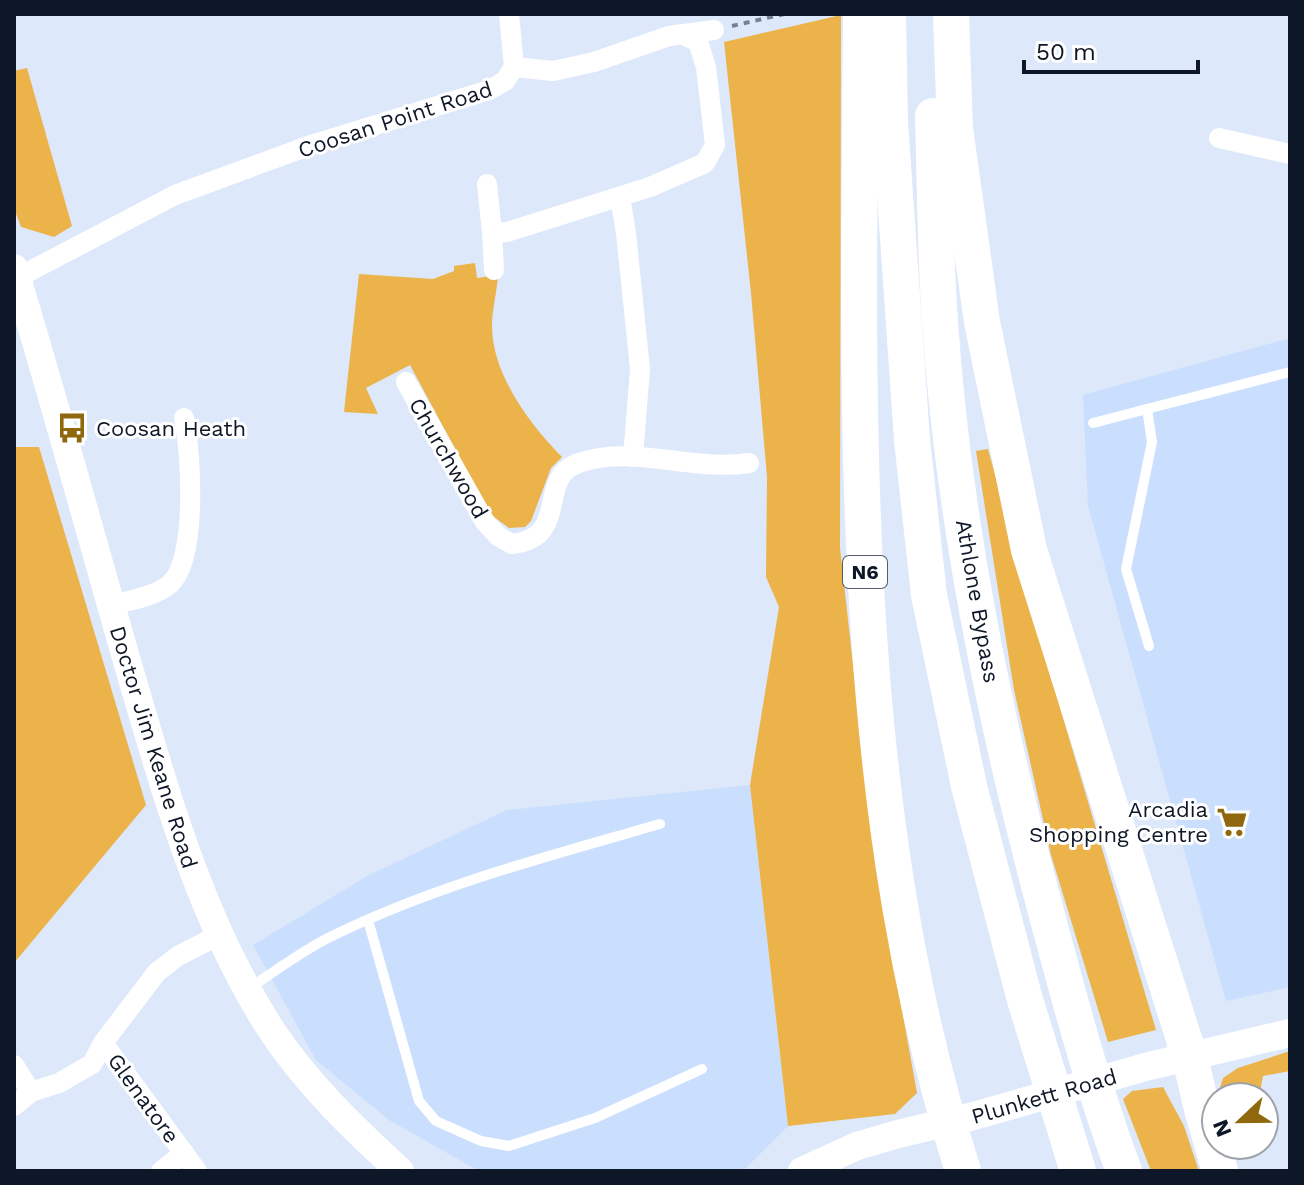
<svg xmlns="http://www.w3.org/2000/svg" width="1304" height="1185" font-family="'Work Sans',sans-serif">
	<style>
		.built { fill: #cadefe }
		.green { fill: #ebb34a }
		.lines { fill: none; stroke-linecap: round; stroke-linejoin: round }
		.path { stroke: #778293; stroke-width: 4; stroke-dasharray: 6 6; stroke-linecap: butt }
		.lane { stroke: #fff; stroke-width: 10 }
		.street { stroke: #fff; stroke-width: 20 }
		.secondary { stroke: #fff; stroke-width: 28 }
		.highway { stroke: #fff; stroke-width: 36 }
		.labels { text-anchor: middle; stroke-width: 6; stroke-linejoin: round; paint-order: stroke }
		.shield { fill: #fff; stroke: #565d68; stroke-width: 2 }
		.shield-label { font-size: 20px; font-weight: bold; fill: #0d1727 }
		.street-label { font-size: 22px; fill: #0d1727; stroke: #fff }
		.poi-label { font-size: 22px; fill: #0d1727; stroke: #fff; text-anchor: start }
	</style>
	<rect width="100%" height="100%" fill="#dde8fb"/>
	<!-- built -->
	<g class="built">
		<path d="M1290 338V987L1226 1001 1088 506 1083 395Z"/>
		<path d="M750 785 788 1126 743 1171H479L389 1120 316 1060 253 945 369 875 507 810Z"/>
	</g>
	<!-- green -->
	<g class="green">
		<path d="M841 15 840 548 875 861 917 1093 895 1114 788 1126 750 785 779 607 766 577 767 477 751 293 724 42Z"/>
		<path d="M27 68 72 226 54 237 21 227 14 208V71Z"/>
		<path d="M475 263 477 278 498 275C497 292 492 309 492 326 492 374 530 425 562 457L551 468 531 521 525 527 509 528 490 514 410 365 366 388 378 414 344 412 359 274 433 279 454 271V266Z"/>
		<path d="M14 447H39L146 805 14 963Z"/>
		<path d="M988 449 1044 654 1156 1030 1108 1042 1051 855 1014 690 976 451Z"/>
		<path d="M1290 1051V1071L1263 1076 1259 1097H1217L1223 1078 1238 1068Z"/>
		<path d="M1163 1087 1184 1126 1199 1171H1151L1123 1099 1132 1091Z"/>
	</g>
	<g class="lines">
		<!-- path -->
		<path class="path" d="M732 26 784 14"/>
		<!-- lane -->
		<g class="lane">
			<path d="M1147 409 1152 442 1126 569 1149 646"/>
			<path d="M1093 423 1290 372"/>
			<path d="M368 920 419 1101 436 1121 481 1141 509 1146 595 1118 702 1069"/>
			<path d="M249 988C276 971 303 950 332 936 436 885 549 856 660 824"/>
		</g>
		<!-- street -->
		<g class="street">
			<path d="M509 14 514 67"/>
			<path d="M1219 138 1290 154"/>
			<path d="M487 184 492 233 507 232 650 187 705 163 715 145 706 67 698 42 682 34"/>
			<path d="M620 197 626 233 640 369 633 457"/>
			<path d="M492 233 494 270"/>
			<path d="M17 278 175 195 311 145 489 90 505 81 514 67 553 71 594 62 669 36 714 30"/>
			<path d="M406 382 485 522 499 537 512 544C570 538 537 480 576 464 629 443 692 472 749 463"/>
			<path d="M111 605C129 600 155 597 170 584 198 559 191 453 184 418"/>
			<path d="M103 1043 197 1171"/>
			<path d="M14 1065 31 1092"/>
			<path d="M14 1106 31 1092 59 1083 92 1064 103 1043 157 972 178 956 219 935"/>
			<path d="M161 1171 184 1153"/>
		</g>
		<!-- secondary -->
		<g class="secondary">
			<path d="M14 268C55 403 92 540 131 675 167 797 201 920 270 1028 305 1082 353 1128 400 1171"/>
			<path d="M802 1171 857 1146 898 1134 970 1117 1149 1066 1290 1033"/>
		</g>
		<!-- highway -->
		<g class="highway">
			<path d="M861 14C858 401 845 797 963 1171"/>
			<path d="M888 14 890 122 912 440 929 595 969 786 1025 1000 1078 1171"/>
			<path d="M951 14 955 128 982 322 1029 550 1190 1058 1203 1113 1220 1171"/>
			<path d="M933 116C935 184 935 253 940 321 953 518 993 714 1044 904 1068 994 1092 1085 1124 1171"/>
		</g>
	</g>
	<!-- icons -->
	<defs>
		<g id="bus-bare" transform="scale(2.4)"><path d="M-5-6H5V4H4V6H2V4H-2V6H-4V4H-5ZM-3.5-4V0h7V-4ZM-3.5 1.2v1.5H-2V1.2ZM2 1.2v1.5H3.5V1.2Z" fill="#8f670c" stroke="#fff" stroke-width="2.5" paint-order="stroke"/></g>
		<g id="supermarket-bare" transform="scale(2.4)"><path d="M-6-5.5h2.5l.6 2H6L4.5 2H-2.5L-4.4-4H-6ZM-1.5 3.2a1.3 1.3 0 1 0 .1 0ZM3 3.2a1.3 1.3 0 1 0 .1 0Z" fill="#8f670c" stroke="#fff" stroke-width="2.5" paint-order="stroke"/></g>
	</defs>
	<g fill-rule="evenodd">
		<use href="#bus-bare" x="72" y="428"/>
		<use href="#supermarket-bare" x="1232" y="822"/>
	</g>
	<g class="labels">
		<!-- shield labels -->
		<rect class="shield" x="843" y="556" width="44" height="32" rx="6"/>
		<g class="shield-label">
			<text x="865" y="579">N6</text>
		</g>
		<!-- street labels -->
		<g class="street-label">
			<text transform="translate(395 119) rotate(-18)" y="8">Coosan Point Road</text>
			<text transform="translate(449 458) rotate(60)" y="8">Churchwood</text>
			<text transform="translate(978 601) rotate(80)" y="8">Athlone Bypass</text>
			<text transform="translate(154 747) rotate(73)" y="8">Doctor Jim Keane Road</text>
			<text transform="translate(1044 1096) rotate(-16)" y="8">Plunkett Road</text>
			<text transform="translate(144 1098) rotate(54)" y="8">Glenatore</text>
		</g>
		<!-- poi labels -->
		<g class="poi-label">
			<text x="96" y="436">Coosan Heath</text>
			<text x="1208" y="817" text-anchor="end">Arcadia<tspan x="1208" dy="25">Shopping Centre</tspan></text>
		</g>
	</g>
	<!-- border -->
	<rect width="1304" height="1185" fill="none" stroke="#0d1727" stroke-width="32"/>
	<!-- north arrow -->
	<g transform="translate(1240 1121) rotate(248)"><circle r="38" fill="#ffffff" stroke="#9ea2a9" stroke-width="2"/>
	<path d="M0-6L14 30L0 20L-14 30Z" fill="#8f670c"/>
	<text y="-12" font-size="22" font-weight="bold" text-anchor="middle" fill="#0d1727">N</text>
	</g>
	<!-- scale -->
	<path d="M1024 60v12h174v-12" fill="none" stroke="#0d1727" stroke-width="4"/>
	<text x="1036" y="60" font-size="24" fill="#0d1727" stroke="#ffffff" stroke-width="6" paint-order="stroke">50 m</text>
</svg>
